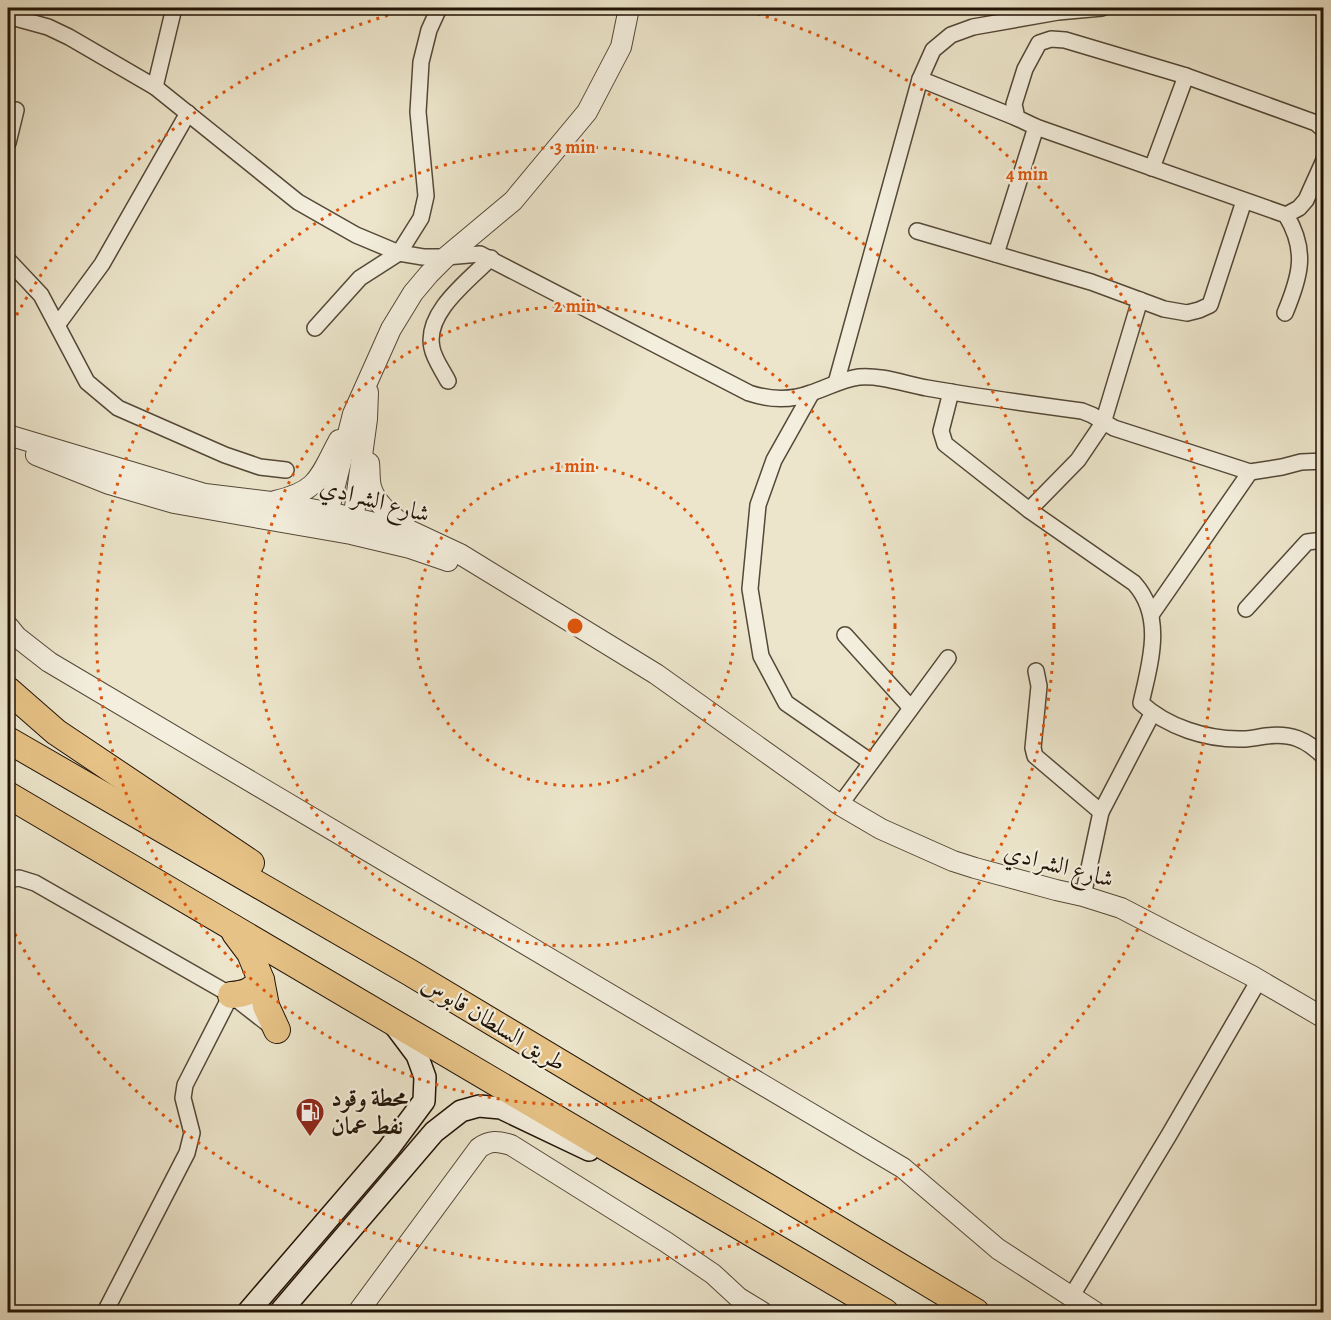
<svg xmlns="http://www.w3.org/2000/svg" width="1331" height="1320" font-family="Alegreya,Amiri,serif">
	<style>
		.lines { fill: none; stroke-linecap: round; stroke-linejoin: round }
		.minor-casing { stroke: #544837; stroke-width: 18 }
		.tertiary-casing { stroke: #544837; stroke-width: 22 }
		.secondary-casing { stroke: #211306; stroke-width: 24 }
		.trunk-casing { stroke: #211306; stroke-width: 28 }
		.minor { stroke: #f3eedd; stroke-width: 15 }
		.tertiary { stroke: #f3eedd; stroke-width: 20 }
		.secondary { stroke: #f3eedd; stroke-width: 21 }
		.trunk { stroke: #e6c286; stroke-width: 26 }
		.ring { fill: none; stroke: #de560c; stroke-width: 3; stroke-dasharray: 3 6 }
		.labels { text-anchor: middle; stroke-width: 4.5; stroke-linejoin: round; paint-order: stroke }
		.street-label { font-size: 24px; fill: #211306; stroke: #f3eedd }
		.poi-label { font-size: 24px; font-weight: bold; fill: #211306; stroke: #f3eedd; text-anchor: start }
		.centre { fill: #de560c; stroke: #f3eedd; stroke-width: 3 }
		.ring-label { font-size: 18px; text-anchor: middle; font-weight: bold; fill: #de560c; stroke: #f3eedd; stroke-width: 4.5; stroke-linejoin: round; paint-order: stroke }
	</style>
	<rect width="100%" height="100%" fill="#ece5cb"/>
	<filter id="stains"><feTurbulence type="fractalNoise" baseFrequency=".00333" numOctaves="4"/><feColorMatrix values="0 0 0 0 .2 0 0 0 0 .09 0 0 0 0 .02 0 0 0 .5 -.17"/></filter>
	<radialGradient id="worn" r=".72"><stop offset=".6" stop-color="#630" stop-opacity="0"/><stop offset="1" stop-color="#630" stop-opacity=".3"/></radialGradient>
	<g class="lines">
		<!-- minor casing -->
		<g class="minor-casing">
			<g id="minor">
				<path d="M8 16 48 27 69 37 155 87 298 202 356 235 399 253 423 257H446L480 254 749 393C770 400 790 401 811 393 827 388 842 379 859 377 881 375 905 384 927 388 978 397 1030 404 1082 411L1092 415 1114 428 1250 472 1282 467 1301 462 1324 461"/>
				<path d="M920 79 1017 118"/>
				<path d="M155 87 174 8"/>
				<path d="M8 143 16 110"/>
				<path d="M1152 168 1186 76"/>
				<path d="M1286 215 1299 208 1306 200 1324 160"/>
				<path d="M917 231 1091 282 1164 309 1187 313 1199 310 1210 305 1244 201"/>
				<path d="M996 254 1036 127"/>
				<path d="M8 260 41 295 87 382 118 408 225 455 260 467 286 470"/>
				<path d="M1285 313C1300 277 1308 251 1286 215L1036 127 1017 118 1014 104 1025 69 1039 43 1051 39 1065 40 1186 76 1316 123 1324 130"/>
				<path d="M58 324 102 264 188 113"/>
				<path d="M315 328 360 278 399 253 421 218 426 196 418 112 421 62 429 30 439 8"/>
				<path d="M448 381C443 371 434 359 432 348 424 313 469 280 491 258"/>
				<path d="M836 383 920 79 933 50 951 35 973 27 1058 12 1102 8"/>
				<path d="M951 392 941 431 945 444 1029 510 1134 583C1165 617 1150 663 1141 703 1167 727 1207 740 1243 739 1250 739 1258 737 1266 736 1291 733 1306 739 1324 757"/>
				<path d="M811 394 774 460 758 505 750 589 761 656 786 703 871 762"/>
				<path d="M1029 510 1078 460 1103 423 1140 300"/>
				<path d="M1246 609 1307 542 1324 540"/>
				<path d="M1151 615 1250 472"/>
				<path d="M845 635 911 708"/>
				<path d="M1036 671 1039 686 1033 748 1035 756 1101 812"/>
				<path d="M840 805 948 658"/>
				<path d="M8 880 19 878 35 883 231 995 272 1027"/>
				<path d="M1083 896 1101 812 1152 714"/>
				<path d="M1071 1297 1169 1135 1259 980"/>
				<path d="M105 1312 187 1153 192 1133 183 1098 185 1085 231 995"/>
			</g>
		</g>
		<!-- tertiary casing -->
		<g class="tertiary-casing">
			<g id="tertiary">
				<path d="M8 435 205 494 271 502 328 512 413 532 460 554 656 674 840 805 881 829 953 861 975 868 1056 890 1083 896 1121 908 1252 976 1324 1018"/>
				<path d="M36 455 109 484 174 503 351 534 410 548 448 561"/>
				<path d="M369 463C370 470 369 479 371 487 376 505 394 517 408 529"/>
				<path d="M275 501C319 491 319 477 339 440"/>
				<path d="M325 525 353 414 391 329 413 293 429 274 446 257 513 201 587 112 621 47 629 8"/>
				<path d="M352 529 367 419 368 392"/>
				<path d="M8 626 17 637 49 662 903 1168 998 1249 1095 1312"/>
				<path d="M358 1312 479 1148C490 1140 498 1141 511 1145L666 1242 713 1274 739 1298 762 1312"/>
			</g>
		</g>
		<!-- secondary casing -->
		<g class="secondary-casing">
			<g id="secondary">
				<path d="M248 1312 389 1148 424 1101 425 1077 417 1055 396 1027"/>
				<path d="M280 1312 434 1132 461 1111 479 1106 501 1108 589 1150"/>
			</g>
		</g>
		<!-- trunk casing -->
		<g class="trunk-casing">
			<g id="trunk">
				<path d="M8 690 56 732 251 863"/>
				<path d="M8 740 409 972 976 1312"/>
				<path d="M8 795 885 1312"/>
				<path d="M261 980 266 1006 277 1030"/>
				<path d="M231 995C245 994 253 991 261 980L250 953 235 933"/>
			</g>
		</g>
		<!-- minor -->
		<use href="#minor" class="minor"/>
		<!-- tertiary -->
		<use href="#tertiary" class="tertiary"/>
		<!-- secondary -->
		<use href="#secondary" class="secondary"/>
		<!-- trunk -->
		<use href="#trunk" class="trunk"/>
	</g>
	<!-- distance rings -->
	<g class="ring">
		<circle cx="575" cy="626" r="160"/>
		<circle cx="575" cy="626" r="320"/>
		<circle cx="575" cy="626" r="479"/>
		<path d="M8 331A639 639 0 0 1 410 9M740 9A639 639 0 1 1 8 921"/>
	</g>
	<!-- icons -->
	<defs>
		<g id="fuel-pin" transform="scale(1.5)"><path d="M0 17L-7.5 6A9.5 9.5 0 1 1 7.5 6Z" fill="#8f2418" stroke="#f3eedd"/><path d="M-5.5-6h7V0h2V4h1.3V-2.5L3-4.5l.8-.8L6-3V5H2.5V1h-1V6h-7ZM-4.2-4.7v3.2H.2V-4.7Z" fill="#fff"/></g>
	</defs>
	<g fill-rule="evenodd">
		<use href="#fuel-pin" x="310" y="1112"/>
	</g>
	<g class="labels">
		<!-- street labels -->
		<g class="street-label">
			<text transform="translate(375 500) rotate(15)" y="8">شارع الشرادي</text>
			<text transform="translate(1059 865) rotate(15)" y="8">شارع الشرادي</text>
			<text transform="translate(494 1023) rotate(31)" y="8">طريق السلطان قابوس</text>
		</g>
		<!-- poi labels -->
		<g class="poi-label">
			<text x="331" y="1106">محطة وقود<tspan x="331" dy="28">نفط عمان</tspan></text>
		</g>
	</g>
	<circle cx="575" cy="626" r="9" class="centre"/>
	<g class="ring-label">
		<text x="575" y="153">3 min</text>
		<text x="1027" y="180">4 min</text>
		<text x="575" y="312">2 min</text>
		<text x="575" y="472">1 min</text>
	</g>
	<!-- margin -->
	<rect width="1331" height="1320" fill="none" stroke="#ece5cb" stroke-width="30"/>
	<rect x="9" y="9" width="1313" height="1302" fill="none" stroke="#211306" stroke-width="3"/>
	<rect x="15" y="15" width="1301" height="1290" fill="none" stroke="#211306" stroke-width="1.5"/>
	<rect width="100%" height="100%" filter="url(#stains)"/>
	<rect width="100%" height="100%" fill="url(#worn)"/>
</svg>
